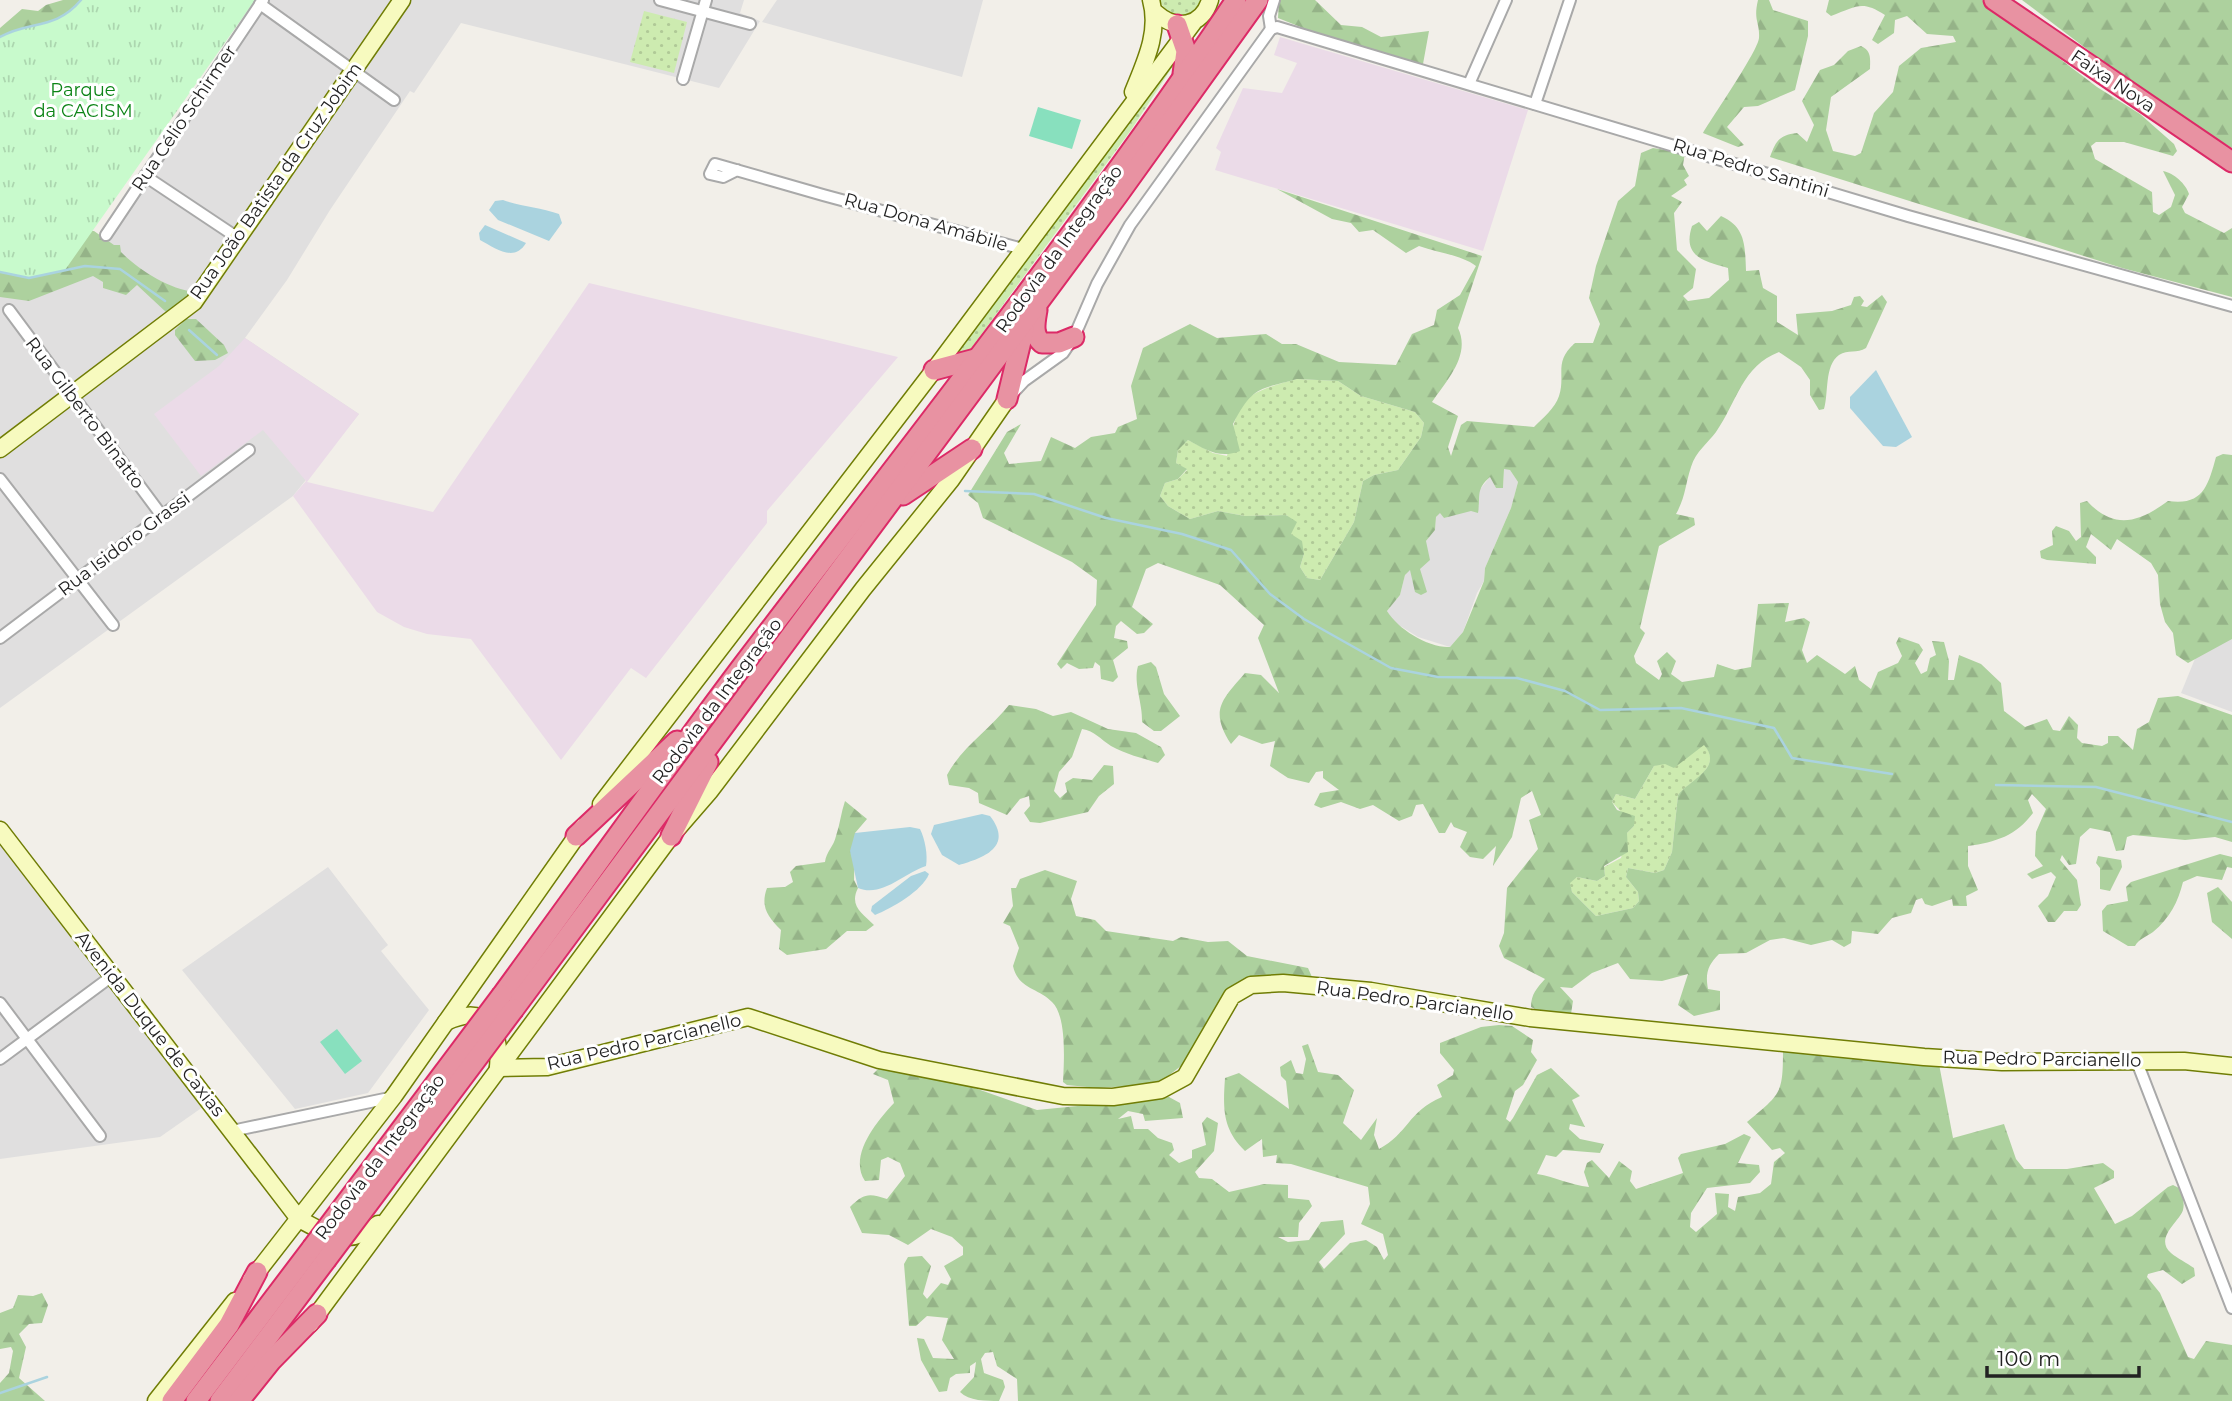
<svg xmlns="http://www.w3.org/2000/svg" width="2232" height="1401" font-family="Montserrat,sans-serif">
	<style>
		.residential { fill: #e0dfdf }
		.industrial { fill: #ebdbe8 }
		.grass { fill: url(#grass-dots) }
		.forest { fill: url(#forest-firs); fill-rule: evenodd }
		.park { fill: url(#park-tufts) }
		.pitch { fill: #88e0be }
		.water { fill: #aad3df }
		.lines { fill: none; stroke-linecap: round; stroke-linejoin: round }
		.stream { stroke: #aad3df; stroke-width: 2.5 }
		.street-casing { stroke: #a9a9a9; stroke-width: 14 }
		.secondary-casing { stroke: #707d05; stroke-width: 19 }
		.highway-casing { stroke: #dc2a67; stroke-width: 23 }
		.street { stroke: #fff; stroke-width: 10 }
		.secondary { stroke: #f7fabf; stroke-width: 16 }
		.highway { stroke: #e892a2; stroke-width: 19 }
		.highway-bridge-casing { stroke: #dc2a67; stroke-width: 23; stroke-linecap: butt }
		.highway-bridge { stroke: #e892a2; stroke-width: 19 }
		.labels { text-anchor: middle; stroke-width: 6; stroke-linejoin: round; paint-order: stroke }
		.street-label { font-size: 18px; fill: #222; stroke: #fff }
		.park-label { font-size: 18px; fill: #0c8416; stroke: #fff }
	</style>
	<defs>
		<pattern id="grass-dots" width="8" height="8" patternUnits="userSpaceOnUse" patternTransform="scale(1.75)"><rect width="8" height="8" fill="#cdebb0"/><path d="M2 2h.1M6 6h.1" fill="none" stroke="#b0c997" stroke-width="1.8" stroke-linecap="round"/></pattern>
		<pattern id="forest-firs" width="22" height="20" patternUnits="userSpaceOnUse" patternTransform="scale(1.75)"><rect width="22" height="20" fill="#add19e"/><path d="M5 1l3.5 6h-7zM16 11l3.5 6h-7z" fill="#95b388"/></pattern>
		<pattern id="park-tufts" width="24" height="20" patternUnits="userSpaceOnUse" patternTransform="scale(1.75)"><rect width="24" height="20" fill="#c8facc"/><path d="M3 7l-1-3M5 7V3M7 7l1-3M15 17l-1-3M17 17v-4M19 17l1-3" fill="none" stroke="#acd6af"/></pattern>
	</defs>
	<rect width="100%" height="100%" fill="#f2efe9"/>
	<!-- residential -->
	<g class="residential">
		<path d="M263 0H744L740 13 760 21 719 88 461 23 414 93 410 91 330 210 287 280 245 338 359 414 293 496 0 708V272L85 266Z"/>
		<path d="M777 0H983L962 77 762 22Z"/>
		<path d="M1504 468 1510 470 1518 482 1511 508 1485 568 1484 581 1477 593 1463 632 1450 647 1418 637 1394 622 1387 611 1400 595 1405 575 1410 569H1420L1426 541 1435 530 1436 517 1440 512 1444 518 1479 506 1477 493 1490 477 1496 488H1503Z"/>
		<path d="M2232 568V712L2181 693Z"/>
		<path d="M0 830 210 1102 160 1137 0 1159Z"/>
		<path d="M328 867 388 945 381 951 429 1010 368 1093 295 1109 182 970Z"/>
	</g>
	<!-- industrial -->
	<g class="industrial">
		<path d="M1280 37 1528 110 1483 251 1215 170 1221 152 1216 148 1243 88 1282 93 1297 63 1274 55Z"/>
		<path d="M589 283 898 357 767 511V523L646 678 631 668 561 760 471 639 427 634 404 627 377 612 293 496 306 481 263 430 201 476 154 414 219 366 245 338 359 414 307 482 433 512Z"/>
	</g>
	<!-- grass -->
	<g class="grass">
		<path d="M1159 0H1202C1192 22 1169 20 1159 0Z"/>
		<path d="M644 11 687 22 674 73 630 62Z"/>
		<path d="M1176 55 1177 60 1131 130 967 354 952 360Z"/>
		<path d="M1297 379 1338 381 1361 396 1415 412 1424 423 1421 437 1398 470 1374 475 1363 481 1354 522 1320 580 1307 578 1300 567 1304 554 1291 534 1287 515 1245 516 1218 511 1190 519 1168 506 1160 496 1165 483 1178 479 1187 470 1176 463 1178 449 1188 440 1213 453 1227 456C1238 398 1241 394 1297 379Z"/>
		<path d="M1704 744C1724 768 1690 780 1678 795L1672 852 1664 870 1655 873 1628 868 1626 877 1638 892 1639 901 1633 908 1596 916 1572 892 1569 882 1577 877 1597 881 1605 876 1604 867 1621 858 1627 833 1634 826 1612 802 1616 794 1635 799 1654 766Z"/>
	</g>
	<!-- forest -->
	<g class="forest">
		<path d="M63 0H99L0 88V28L22 9 38 11 46 5Z"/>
		<path d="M1279 0H1315L1341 25 1362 27 1381 37 1429 31 1423 64 1417 67 1333 40 1278 18Z"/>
		<path d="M1758 0H1769L1773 10 1808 21V36L1795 90 1758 106 1744 107 1727 127 1744 145 1738 147 1703 133C1713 116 1758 51 1759 38 1760 22 1753 21 1758 0Z"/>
		<path d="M1829 0H1982L2097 87 2140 114 2174 144 2177 151 2173 156 2124 142H2096L2091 146 2095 159 2152 192 2153 212 2159 215 2171 207 2175 195 2163 171C2174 173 2186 184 2189 194L2182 207 2185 213 2224 233 2232 228V297L2122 268 1770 157C1776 141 1779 135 1797 133L1807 142 1814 125 1802 101 1820 70 1834 65 1848 51 1861 46C1872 51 1870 59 1870 69L1831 97 1826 130 1833 151 1855 156 1861 153 1874 113 1893 92 1899 66 1921 48 1956 42 1953 36 1927 34 1907 16 1895 20 1894 33 1878 44 1872 40 1885 15C1862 0 1857 6 1831 16L1826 12Z"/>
		<path d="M2022 0H2232V148L2150 97Z"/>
		<path d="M1653 148 1685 153 1683 165 1689 176 1684 180 1687 185 1671 196 1682 202 1674 213 1677 250 1696 269 1693 288 1683 296 1688 301 1709 298 1729 280 1728 268C1704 261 1682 257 1692 226L1699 222 1707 231 1721 216C1746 227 1745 246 1746 271L1759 270 1763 288 1777 296V322L1798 335 1796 314 1832 311 1851 305 1854 297 1860 296 1864 301 1861 306 1867 307 1882 295 1887 302 1866 348C1857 354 1848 349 1839 355 1824 366 1829 393 1824 409L1819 410 1810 395V380L1801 367 1779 352C1742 366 1737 402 1716 432 1708 443 1696 451 1691 467 1685 485 1686 496 1676 514L1694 518 1695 525 1659 546 1640 628 1645 633 1634 656 1636 663 1659 680 1662 674 1657 661 1667 652 1676 661 1671 674 1682 682 1714 677 1717 664 1735 670 1751 667 1758 604 1789 603 1785 622 1804 618 1810 622 1802 650 1807 663 1817 655 1845 674 1855 666 1859 680 1871 689 1878 672 1898 663 1902 656 1896 643 1899 637 1919 644 1923 650 1915 663 1921 674 1927 671 1930 658 1936 655 1932 641 1944 642 1949 661 1948 680H1954L1959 655 1981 664 2001 683 2004 711 2025 727 2047 719 2053 730 2060 731 2069 716 2078 725 2077 738 2082 743 2102 746 2108 743V736H2118L2133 750 2137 729 2149 722 2158 698 2178 696 2232 715V842L2215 837 2185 840 2133 835 2127 837 2124 850 2116 851 2110 832 2090 828 2080 837 2076 864 2069 865 2062 855 2060 860 2077 880 2081 905 2077 911H2064L2055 922H2048L2038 906 2048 896 2056 877 2051 872 2032 879 2027 874 2043 866 2035 856 2036 832 2046 809 2032 794 2028 800 2033 813C2016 836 1996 842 1968 846V866L1978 890 1966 896 1967 906H1953L1952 899 1932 906 1925 904 1922 898 1916 900 1911 913 1892 918 1878 934 1852 931 1851 943 1844 947 1832 940 1811 945 1784 938 1770 940 1746 953 1719 954C1708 965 1705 973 1708 989L1720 991V1010L1694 1016 1678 1005 1688 974 1662 981 1630 979 1618 963 1592 973 1572 988 1560 987 1573 1001 1571 1014 1543 1013 1531 1007C1531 994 1537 988 1545 979L1504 958 1499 946 1504 933 1507 888 1538 849 1529 820 1541 815 1532 791 1521 798 1512 837 1493 866 1496 846 1483 859 1470 857 1460 847 1467 832 1454 827 1451 822 1445 833H1439L1423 804 1416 805 1412 816 1399 821 1373 805 1360 809 1341 802 1321 808 1314 805 1320 793 1339 790 1323 778V771L1316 772 1309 783 1288 778 1270 766 1275 741 1262 744 1239 735 1231 744C1209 710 1222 700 1245 673L1261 675 1279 693 1258 638 1264 625 1220 585 1158 563 1146 569 1132 607 1153 624 1144 633 1137 634 1121 621 1116 626 1114 638 1127 641 1128 648 1113 660 1118 677 1113 682 1101 679 1100 666 1095 662 1093 668 1079 669 1067 663 1061 669 1057 664 1096 605 1097 580 1072 562 983 518 978 503 968 495 1007 432 1021 424 1004 453 1009 464 1041 461 1051 437 1075 448 1091 437 1115 433 1118 427 1137 419 1131 386 1143 348 1190 324 1217 338 1266 334 1282 344H1296L1339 362 1396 365 1412 334 1434 325 1437 310 1460 295 1476 266C1462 255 1438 253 1419 246L1406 253 1373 230 1359 232 1351 223 1332 219 1277 189 1482 256 1458 328C1471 355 1447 380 1432 402L1458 416 1448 447 1451 456 1461 425 1467 421 1534 427C1543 418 1555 408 1559 396 1566 375 1553 362 1575 343H1593L1600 324 1589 298 1596 266 1618 201 1635 186 1641 153ZM1297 379 1338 381 1361 396 1415 412 1424 423 1421 437 1398 470 1374 475 1363 481 1354 522 1320 580 1307 578 1300 567 1304 554 1302 541 1291 534 1297 522 1286 515 1245 516 1218 511 1190 519 1168 506 1160 496 1165 483 1178 479 1187 469 1176 463 1178 450 1188 440C1206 450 1220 459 1240 451L1233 424C1253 386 1258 390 1297 379ZM1504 469 1510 470 1518 482 1511 508 1485 568 1484 581 1463 632 1450 647C1428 648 1398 629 1387 611L1400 595 1405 575 1410 570 1415 592 1421 595 1427 592 1420 569 1430 560 1426 541 1435 530 1436 517 1440 513 1444 518 1471 511 1478 513C1481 496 1475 490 1490 477L1496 488H1503ZM1704 745C1724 768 1689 780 1678 795L1672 852 1664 870 1655 873 1628 868 1626 877 1638 892 1639 901 1633 908 1596 916 1572 892 1570 883 1577 877 1597 881 1605 876 1604 866 1628 852 1627 833 1634 826 1635 816 1617 810 1612 802 1616 794 1635 799 1654 766 1665 764 1674 768Z"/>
		<path d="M70 230 94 231 114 245H120L121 252C140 271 169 289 195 292L167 313 137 285 126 295 103 288V282L93 276 29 301 0 297V255Z"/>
		<path d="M186 319H196L224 345 228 353 215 360 195 361 175 335V330Z"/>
		<path d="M2223 454 2232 455V639L2188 663 2176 655 2173 633 2165 622 2160 604 2158 575 2151 563 2117 539 2111 550 2091 534 2086 547 2096 557V564L2047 560 2041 558 2040 551 2053 545 2052 531 2056 526 2069 531 2076 541 2081 537 2080 503 2087 501C2114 530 2138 523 2168 501 2203 506 2208 486 2216 457Z"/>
		<path d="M1151 662 1156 667 1164 694 1180 716 1161 731H1154L1142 722C1143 704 1133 683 1138 666Z"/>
		<path d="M1009 705 1036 709 1053 716 1071 712 1108 729 1136 733 1161 747 1165 755 1158 763C1142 758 1125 754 1111 746 1100 739 1095 731 1082 729L1072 757 1059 772 1054 791 1060 798 1067 792 1065 783 1073 778 1092 780 1104 765 1113 766 1114 784 1099 796 1088 812 1040 823 1030 822 1024 813 1030 806 1029 796 1020 799 1007 815 979 803 978 793 969 788 949 785 947 775C962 747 989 730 1009 705Z"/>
		<path d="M845 801 867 819 855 833 854 880 858 888C849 906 862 913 874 925L866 931H847L826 949 787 955 779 949 781 930C768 917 760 907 767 888L785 887 793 882 790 872 796 866 825 862C826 852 834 846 836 836 840 824 841 813 845 801Z"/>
		<path d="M2220 854 2232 857V868L2227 867 2222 880 2197 876 2183 882C2178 902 2170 918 2153 932 2146 937 2139 939 2135 946H2128L2103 931 2102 911 2107 905 2128 901 2126 887 2131 882Z"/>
		<path d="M2098 856 2121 860 2122 867 2110 891 2100 889V868L2096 863Z"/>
		<path d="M1045 870 1077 881 1071 899 1076 916 1095 920 1106 931 1173 941 1181 937 1208 942 1228 941 1247 956 1308 968 1312 977 1249 978 1228 993 1191 1058 1158 1084 1098 1088 1067 1085 1063 1082C1064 1062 1067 1016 1052 1002 1039 988 1018 989 1013 966L1019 948 1010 926 1003 923 1013 906 1011 888H1016L1020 879Z"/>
		<path d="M2218 887 2232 902V939L2212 922 2207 893Z"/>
		<path d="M1499 1025 1512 1026 1533 1040 1531 1052 1537 1060 1523 1085 1515 1091 1506 1119 1510 1122 1513 1118 1537 1075 1551 1068 1580 1096 1572 1100 1585 1127 1570 1124 1569 1129 1580 1139 1604 1144 1600 1153 1563 1150 1556 1157 1546 1155 1537 1174C1556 1177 1570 1185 1589 1187L1584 1172 1587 1163 1592 1160 1609 1178 1619 1161 1632 1171 1630 1181 1636 1189 1683 1173 1678 1158 1681 1154 1725 1144 1744 1134 1751 1137 1738 1163 1759 1165 1760 1172 1750 1183 1707 1188 1691 1213 1690 1227 1696 1232 1717 1214 1715 1193 1729 1194 1728 1207 1735 1211 1738 1197 1760 1193 1771 1184 1774 1162 1785 1153 1780 1148 1772 1150 1747 1122C1782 1093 1783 1093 1783 1048L1939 1064 1953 1138 2004 1124 2016 1159 2024 1169H2067L2103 1163 2114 1171V1178L2094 1188 2115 1224 2132 1216 2168 1187 2173 1185 2179 1188C2182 1195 2185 1202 2183 1210 2179 1222 2154 1238 2171 1253 2177 1258 2187 1263 2194 1268L2195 1276 2182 1284 2163 1270 2148 1274 2147 1277 2160 1293 2188 1357 2194 1359 2206 1341 2232 1345V1401H1018L1017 1379 997 1366 993 1352 985 1353 981 1359 984 1373 1003 1380 1005 1387 999 1401C986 1401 969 1401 960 1392L974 1377 976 1362 970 1366V1373L956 1374 950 1378 947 1391 939 1392 921 1360 917 1338 924 1339 933 1358 954 1359 942 1340 948 1318 927 1316 916 1326H909L904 1264 908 1257 922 1256 931 1266 923 1294 927 1299 941 1283 948 1285 951 1279 944 1266 963 1255V1247L952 1237 931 1229 908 1245 889 1235 862 1233 850 1207C864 1193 869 1193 887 1199L905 1176 900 1163 888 1157 881 1160 879 1180 865 1181C848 1156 877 1121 894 1103L888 1080 873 1074 878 1069 966 1085 1037 1110 1169 1097 1180 1103 1183 1118 1145 1121 1143 1114 1128 1111 1118 1119 1131 1116 1134 1129H1148L1158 1138 1172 1143 1174 1150 1169 1155 1179 1163 1192 1158V1150L1206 1145 1202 1123 1207 1117 1218 1123 1214 1151 1195 1172 1199 1178 1212 1179 1229 1192 1264 1184 1288 1185V1198L1309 1200 1312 1206 1299 1223 1298 1237H1278L1288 1242 1309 1240 1321 1222 1343 1220 1345 1234 1319 1262 1324 1269 1350 1243 1366 1240 1377 1247 1384 1260 1388 1255 1383 1234 1361 1224 1370 1204 1368 1187 1291 1164 1276 1163 1277 1155 1263 1157 1262 1139 1245 1151C1222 1129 1223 1108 1225 1078L1239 1073 1289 1109 1286 1081 1281 1076 1280 1067 1291 1060 1296 1073 1303 1074 1306 1059 1302 1046 1308 1044 1318 1072 1338 1075 1354 1090 1343 1123 1361 1140 1377 1118 1374 1135 1379 1149C1408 1134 1408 1111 1442 1097L1437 1085 1453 1075 1454 1070 1440 1053V1043L1481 1027Z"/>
		<path d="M42 1293 48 1305 42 1323 29 1324 19 1334 26 1347 19 1378 45 1401H0V1383L9 1373 13 1351 11 1347 0 1349V1313L13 1308 18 1295 33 1296Z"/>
	</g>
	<!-- park -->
	<path class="park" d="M81 0H255L65 270 29 278 0 272V37C29 20 55 31 81 0Z"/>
	<!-- pitch -->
	<g class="pitch">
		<path d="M1038 107 1081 120 1072 149 1029 136Z"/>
		<path d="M337 1029 362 1061 345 1074 320 1042Z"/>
	</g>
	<!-- water -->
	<g class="water">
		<path d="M503 200C522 207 540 207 559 214L562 223 549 241 498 220 489 210 495 201Z"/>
		<path d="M485 225 526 243C514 263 495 248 480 240L479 233Z"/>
		<path d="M1876 370 1912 437 1896 447 1883 446 1850 408V397Z"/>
		<path d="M982 814 990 816C1014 847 983 858 959 865L942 855 931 834 934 825Z"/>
		<path d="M910 827 920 829C925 839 928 855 926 866 904 873 882 898 858 888L850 851 855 833Z"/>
		<path d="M925 871 929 874C922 891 892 908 875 915L871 911 872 906 911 876Z"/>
	</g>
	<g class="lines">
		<!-- stream -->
		<g class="stream">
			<path d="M0 37C29 20 55 31 81 0"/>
			<path d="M0 272 29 278 85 266 120 269 165 301"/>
			<path d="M189 330 217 355"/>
			<path d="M965 491 1034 494 1106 518 1182 534 1231 550 1270 594 1304 619 1391 668 1438 677 1517 678 1565 691 1600 710 1681 708 1774 728 1792 758 1892 774"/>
			<path d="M1996 785 2096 787 2232 822"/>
			<path d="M0 1393 47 1377"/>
		</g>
		<!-- street casing -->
		<g class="street-casing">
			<g id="street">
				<path d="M660 0 750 24"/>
				<path d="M260 4 394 100"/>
				<path d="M1271 29 1277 27 1908 216 2232 306"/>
				<path d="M1271 29 1269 16 1274 0"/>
				<path d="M683 79 706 0"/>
				<path d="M1469 84 1506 0"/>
				<path d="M1535 104 1570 0"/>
				<path d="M737 170 723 177 710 174 715 164C751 174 787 185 823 195L1023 249"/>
				<path d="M145 176 238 238"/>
				<path d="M106 235 263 0"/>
				<path d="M9 310 162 516"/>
				<path d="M1012 394 1024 381 1063 353 1074 337 1097 284 1130 225 1271 29"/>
				<path d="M0 479 113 625"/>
				<path d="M0 638 249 450"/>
				<path d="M0 1003 100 1136"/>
				<path d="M0 1059 112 976"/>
				<path d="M2137 1062 2232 1308"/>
				<path d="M232 1131 394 1097"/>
			</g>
		</g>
		<!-- secondary casing -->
		<g class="secondary-casing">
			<g id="secondary">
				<path d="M1156 13C1176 31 1202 27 1210 0"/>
				<path d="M1133 92C1145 62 1160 32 1151 0"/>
				<path d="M0 449 194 302 402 0"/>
				<path d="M601 804 934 370 1193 23"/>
				<path d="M0 830 299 1219C329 1235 348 1248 378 1224"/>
				<path d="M446 1022C487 1003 501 1029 498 1068"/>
				<path d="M498 1068 547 1067 748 1017 879 1060 1063 1096 1113 1097 1161 1090 1185 1077 1232 996 1251 985 1283 983 1371 991 1530 1018 1924 1057 2002 1062 2184 1061 2232 1066"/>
				<path d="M251 1280 394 1096 583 827"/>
				<path d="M310 1324 671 836 710 791 863 589 951 480 1007 399"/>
				<path d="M156 1401 235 1301"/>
			</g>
		</g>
		<!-- highway casing -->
		<g class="highway-casing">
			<g id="highway">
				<path d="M1994 0 2232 162"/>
				<path d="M1177 25 1186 51 1183 74"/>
				<path d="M1037 310C1035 322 1032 335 1042 343H1059L1074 337"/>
				<path d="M934 370 979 358"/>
				<path d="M1007 399 1024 329"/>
				<path d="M903 495 972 449"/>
				<path d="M576 836 677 741"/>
				<path d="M671 836 708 762"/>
				<path d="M502 995C581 887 659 777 740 669 908 448 1081 231 1236 0"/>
				<path d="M514 1009 1118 195 1258 0"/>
				<path d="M172 1401 229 1325 257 1272"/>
				<path d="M196 1401 312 1248"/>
				<path d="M220 1401 326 1260"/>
				<path d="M239 1401 271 1361 317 1314"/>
			</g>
		</g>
		<!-- street -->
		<use href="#street" class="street"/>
		<!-- secondary -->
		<use href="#secondary" class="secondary"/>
		<!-- highway -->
		<use href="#highway" class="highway"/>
		<!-- highway-bridge casing -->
		<g class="highway-bridge-casing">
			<g id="highway-bridge">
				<path d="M312 1248 502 995"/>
				<path d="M326 1260 514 1009"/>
			</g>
		</g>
		<!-- highway-bridge -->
		<use href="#highway-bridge" class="highway-bridge"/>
	</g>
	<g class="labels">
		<!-- street labels -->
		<g class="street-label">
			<text transform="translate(2113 81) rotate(34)" y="6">Faixa Nova</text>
			<text transform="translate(184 118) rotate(-56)" y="6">Rua Célio Schirmer</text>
			<text transform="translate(1751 168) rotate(17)" y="6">Rua Pedro Santini</text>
			<text transform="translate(276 181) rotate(-55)" y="6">Rua João Batista da Cruz Jobim</text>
			<text transform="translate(926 222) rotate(16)" y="6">Rua Dona Amábile</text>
			<text transform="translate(1059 249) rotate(-54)" y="6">Rodovia da Integração</text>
			<text transform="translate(85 413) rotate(53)" y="6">Rua Gilberto Binatto</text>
			<text transform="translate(124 544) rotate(-37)" y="6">Rua Isidoro Grassi</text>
			<text transform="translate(717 701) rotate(-53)" y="6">Rodovia da Integração</text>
			<text transform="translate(1415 1001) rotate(8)" y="6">Rua Pedro Parcianello</text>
			<text transform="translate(150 1024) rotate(52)" y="6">Avenida Duque de Caxias</text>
			<text transform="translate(644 1042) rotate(-13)" y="6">Rua Pedro Parcianello</text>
			<text transform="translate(2042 1059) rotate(1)" y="6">Rua Pedro Parcianello</text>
			<text transform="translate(380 1157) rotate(-53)" y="6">Rodovia da Integração</text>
		</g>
		<!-- park labels -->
		<g class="park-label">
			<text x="83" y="96">Parque<tspan x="83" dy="21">da CACISM</tspan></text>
		</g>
	</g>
	<!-- scale -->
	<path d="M1987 1366v10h152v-10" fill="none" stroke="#222222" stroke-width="3.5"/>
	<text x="1997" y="1366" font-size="21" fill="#222222" stroke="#ffffff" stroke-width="5" paint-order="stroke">100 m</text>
</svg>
